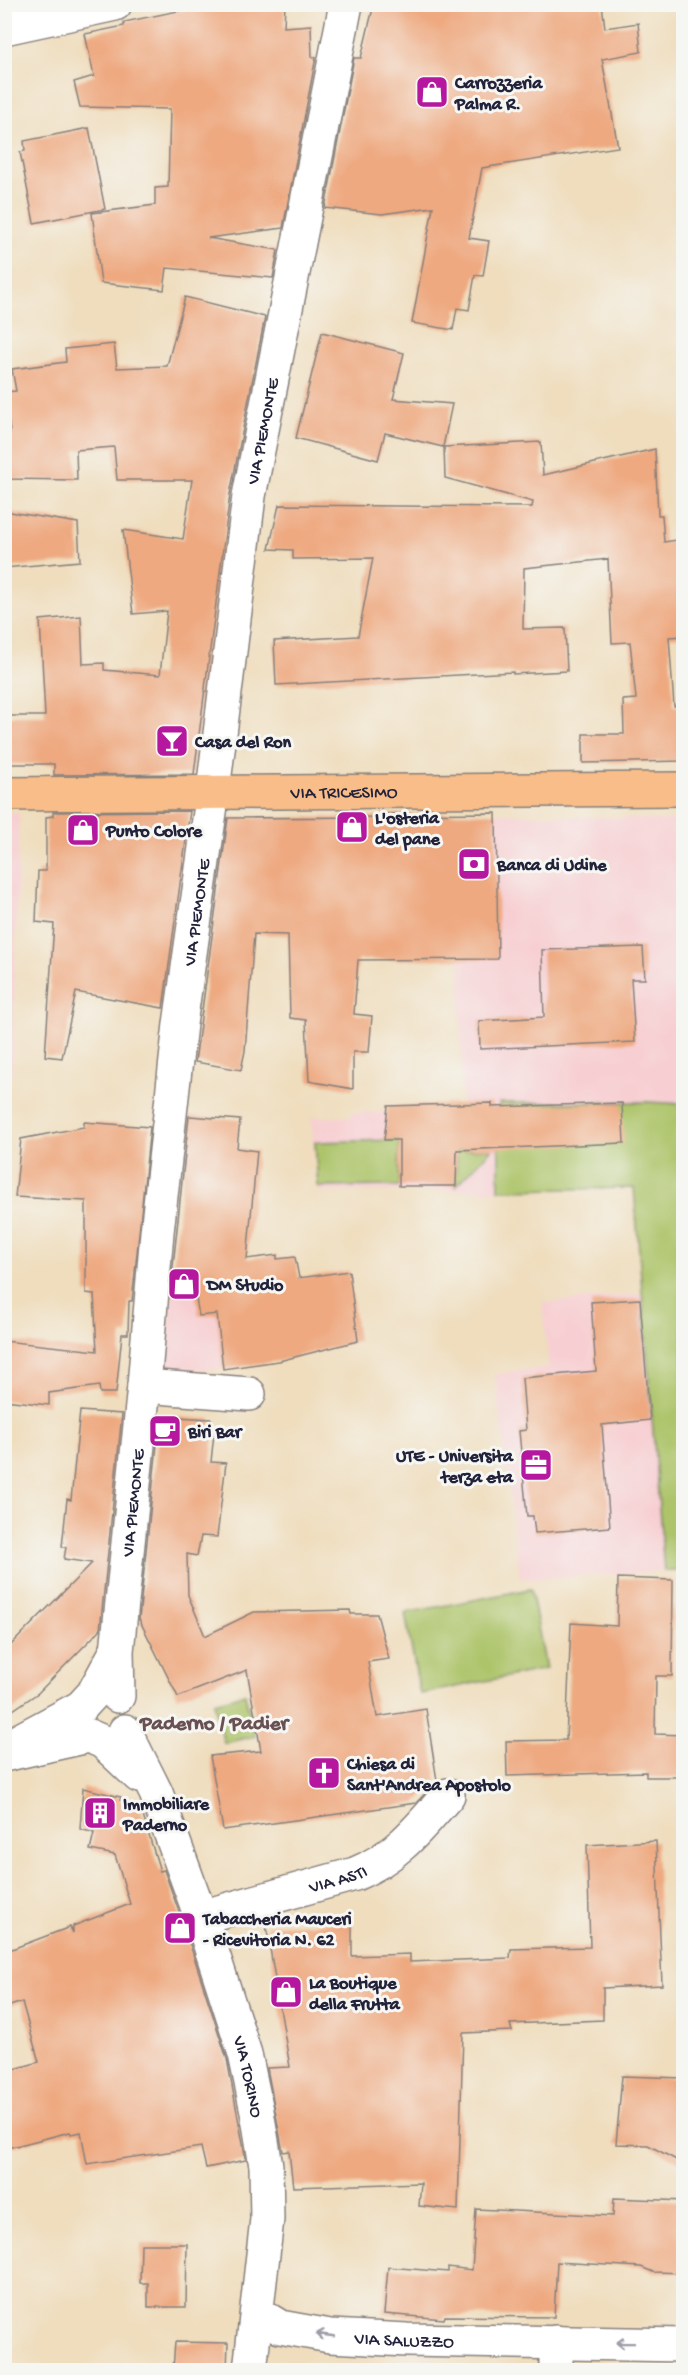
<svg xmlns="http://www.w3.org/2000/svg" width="688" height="2375" font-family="'Gochi Hand',sans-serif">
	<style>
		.built { fill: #f7cfd2 }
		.green { fill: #adc46a; stroke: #687352; stroke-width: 1.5 }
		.building { fill: #eea980 }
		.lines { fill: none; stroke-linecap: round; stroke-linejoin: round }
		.minor-casing { stroke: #88807c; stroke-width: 36 }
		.major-casing { stroke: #88807c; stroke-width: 36 }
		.minor { stroke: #fff; stroke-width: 33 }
		.major { stroke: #f8bd88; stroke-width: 33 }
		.oneway { stroke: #9c9ca7 }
		.labels { text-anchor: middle; stroke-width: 6; stroke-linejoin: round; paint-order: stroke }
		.poi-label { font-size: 18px; font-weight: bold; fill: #22223b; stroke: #f6f6f2; text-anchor: start }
		.street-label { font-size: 18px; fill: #22223b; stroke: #f6f6f2 }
		.quarter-label { font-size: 21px; font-weight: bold; fill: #695153; stroke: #f6f6f2 }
	</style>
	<rect width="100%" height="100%" fill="#f6f6f2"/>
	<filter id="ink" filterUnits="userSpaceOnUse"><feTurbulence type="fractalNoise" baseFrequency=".0167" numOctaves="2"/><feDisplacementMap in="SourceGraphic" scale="12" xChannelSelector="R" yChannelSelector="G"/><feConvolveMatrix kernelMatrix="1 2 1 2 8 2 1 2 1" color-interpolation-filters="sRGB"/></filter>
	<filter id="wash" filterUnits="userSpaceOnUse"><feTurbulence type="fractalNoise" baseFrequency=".008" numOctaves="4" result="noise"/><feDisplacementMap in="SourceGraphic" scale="24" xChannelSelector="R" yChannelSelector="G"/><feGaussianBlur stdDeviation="1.35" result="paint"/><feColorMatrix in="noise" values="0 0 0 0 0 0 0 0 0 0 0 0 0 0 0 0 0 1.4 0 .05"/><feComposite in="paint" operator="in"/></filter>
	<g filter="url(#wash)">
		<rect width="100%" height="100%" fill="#efddbd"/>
		<!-- built -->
		<g class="built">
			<path d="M19 813 12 1075H5V814Z"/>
			<path d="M496 813 683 821V1104L499 1103V1190L319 1192 311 1117H352V1113L398 1112 462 1104 460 960 380 881V814Z"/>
			<path d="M349 1271 358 1341 279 1361 224 1369H165L172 1295 244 1285 328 1282 327 1274Z"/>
			<path d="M642 1294 664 1571 520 1579 495 1374 549 1367 542 1303Z"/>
		</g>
		<!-- green -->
		<g class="green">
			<path d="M648 1102 683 1104V1569L664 1571 634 1188 499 1190V1103Z"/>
			<path d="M399 1140V1186L318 1187 315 1142Z"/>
			<path d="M492 1149 456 1186 457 1150Z"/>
			<path d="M531 1589 546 1669 420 1694 405 1613Z"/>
			<path d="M245 1694 255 1736 224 1743 214 1702Z"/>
		</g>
		<g id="blocks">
			<!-- building -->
			<g class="building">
				<path d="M212 4H285L284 27 311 25 312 57H316L283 228 208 238 278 250 273 278 167 268 164 290 101 283 92 213 155 205V188L168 187 170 109 80 107 74 82 94 76 85 34 124 26V22Z"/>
				<path d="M420 4H602L605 28 638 23 641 52 602 59 618 147 482 168 469 238 489 241 483 276 475 275 469 310 457 308 453 330 412 323 433 207 382 214 325 208 354 58H361L373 8Z"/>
				<path d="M89 128 105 209 34 223 20 152 25 151 24 141Z"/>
				<path d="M185 297 265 317 230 494 194 774 54 775V764H4V716H45L40 620 81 616 83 664 104 663V670L160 675 167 611 133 614 123 530 183 539 192 480H117L114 447 76 450 77 480 4 479V433L10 432 4 392 16 391 12 369 66 362 65 349 114 344 117 368 167 366Z"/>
				<path d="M322 332 404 353 393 399 452 404 443 447 385 433 378 460 296 438Z"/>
				<path d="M541 442 543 475 655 449 658 515H662L664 542 684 539V636L669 637 674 706H684V761L583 763V734H624L623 700 636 699 630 642 612 643 608 559 524 568 523 629 565 628 567 671 513 674V672L276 685 274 641 358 636 373 558 293 559V550L269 549 279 505 532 507 533 502 445 478 444 447Z"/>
				<path d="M4 511 78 523 80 561 4 568Z"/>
				<path d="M190 811 163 1008 76 992 62 1058 45 1056 54 924 36 922 38 871H46V817L53 816V812Z"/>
				<path d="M496 813 498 959 358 960 354 1014 372 1016 369 1052H353V1089L309 1081 306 1020 290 1018 288 935 254 934 245 1051 241 1070 195 1062 228 818 380 817V814Z"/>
				<path d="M643 947 645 979H631L635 1042 480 1049 479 1021 544 1017 542 950Z"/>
				<path d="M492 1103V1107L622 1103 624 1143 457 1150 456 1186H399V1140H384L388 1106Z"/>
				<path d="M189 1116 240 1120 237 1148 257 1151 247 1259 277 1255V1259L295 1257 299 1278 349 1271 358 1341 279 1361 223 1369 217 1314 199 1316 195 1292 170 1295Z"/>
				<path d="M84 1122 150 1127 132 1301H129L128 1334H122L116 1393H100L99 1386 49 1393V1405L4 1400V1341L97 1351 94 1294 86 1293V1201L15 1197 21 1139 84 1127Z"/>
				<path d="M640 1299 650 1420 602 1425 610 1527 535 1533 533 1516H527L519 1431 526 1430 522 1378 596 1371 591 1302Z"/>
				<path d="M80 1411 122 1414 100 1630 38 1693 4 1716V1652L92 1563 64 1559 66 1547H62L67 1499 71 1500Z"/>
				<path d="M160 1416 211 1419 210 1432 214 1433 211 1462 226 1463 217 1537 201 1536 197 1556 187 1554 188 1595 205 1636 254 1612 350 1610 351 1614H377L389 1659 368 1662 377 1717 426 1709 437 1781 416 1803 223 1830 210 1756 261 1751 247 1670 178 1697 139 1619Z"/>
				<path d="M618 1578 673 1580 672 1676H656L655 1734 684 1735V1777H646V1772L507 1776 506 1741 566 1740 571 1623 617 1626Z"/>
				<path d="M83 1788 121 1797 120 1800 140 1806 160 1871 164 1870 183 1923 227 2059 246 2160 206 2168 201 2147 87 2164 81 2132 71 2134 70 2132 4 2149V2072L39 2062 22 2002 4 2008V1952L70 1927 73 1933V1926L130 1904 115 1855 90 1850 94 1833 80 1829Z"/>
				<path d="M656 1841 662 1985 603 1988V2020L510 2024 512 2031 463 2033 458 2210 419 2206 421 2183 293 2187 289 2151 283 2152 267 2068 290 2067 266 1925 352 1922V1956L410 1954V1962L510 1958 511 1949 590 1947 587 1845Z"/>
				<path d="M622 2076 684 2078V2164L648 2145 616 2144Z"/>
				<path d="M614 2198 684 2201V2273L653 2272 641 2267 557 2262 554 2317 445 2316 444 2319 384 2314 388 2267 448 2272V2267L472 2270 476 2209 613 2216Z"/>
				<path d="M141 2244H187L186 2307H148V2283H140Z"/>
				<path d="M175 2342 228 2343 227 2370H173Z"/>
			</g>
		</g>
	</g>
	<g filter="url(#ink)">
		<use href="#blocks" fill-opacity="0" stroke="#88807c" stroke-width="1.5"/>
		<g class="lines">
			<!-- minor casing -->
			<g class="minor-casing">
				<g id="minor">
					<path d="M4 28 115 4"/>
					<path d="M144 1386 249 1394"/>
					<path id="s1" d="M118 1696 117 1651 144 1386 157 1232 180 1024 213 791 249 496 346 4"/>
					<path id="s2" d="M125 1731 156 1793 201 1917 245 2054 257 2111 266 2166 267 2219 250 2370"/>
					<path d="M18 1741 81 1707 93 1694 116 1652"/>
					<path d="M4 1755 89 1736 103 1742 139 1776"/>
					<path id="s3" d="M201 1917 355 1874C397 1857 419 1828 448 1795"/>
					<path id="s4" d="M257 2313 280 2327 330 2336 407 2340 684 2345"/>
					<path d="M556 2342V2370"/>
				</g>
			</g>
			<!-- major casing -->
			<g class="major-casing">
				<g id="major">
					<path id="s5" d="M4 794 684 789"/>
				</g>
			</g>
			<!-- minor -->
			<use href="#minor" class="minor"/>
			<!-- major -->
			<use href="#major" class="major"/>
		</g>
		<!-- one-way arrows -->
		<defs><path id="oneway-shaft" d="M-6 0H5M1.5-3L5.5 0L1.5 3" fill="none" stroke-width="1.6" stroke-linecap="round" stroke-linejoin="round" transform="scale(1.5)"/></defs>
		<g class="oneway">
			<use href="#oneway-shaft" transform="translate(325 2335) rotate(-172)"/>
			<use href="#oneway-shaft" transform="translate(625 2343) rotate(-179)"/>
		</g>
	</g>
	<!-- icons -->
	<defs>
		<g id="shop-square" transform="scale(1.725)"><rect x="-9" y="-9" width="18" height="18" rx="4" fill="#b5179e" stroke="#f6f6f2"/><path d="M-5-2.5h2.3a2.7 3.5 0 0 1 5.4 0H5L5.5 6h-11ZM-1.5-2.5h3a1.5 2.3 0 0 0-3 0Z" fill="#fff"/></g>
		<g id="bar-square" transform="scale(1.725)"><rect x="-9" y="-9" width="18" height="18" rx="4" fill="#b5179e" stroke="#f6f6f2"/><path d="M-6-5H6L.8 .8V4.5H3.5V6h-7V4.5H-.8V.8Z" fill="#fff"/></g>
		<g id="bank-square" transform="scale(1.725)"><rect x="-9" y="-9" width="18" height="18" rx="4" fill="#b5179e" stroke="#f6f6f2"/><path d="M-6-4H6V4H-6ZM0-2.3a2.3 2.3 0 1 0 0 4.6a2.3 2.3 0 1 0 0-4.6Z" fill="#fff"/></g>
		<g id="cafe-square" transform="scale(1.725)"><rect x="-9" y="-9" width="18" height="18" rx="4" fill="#b5179e" stroke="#f6f6f2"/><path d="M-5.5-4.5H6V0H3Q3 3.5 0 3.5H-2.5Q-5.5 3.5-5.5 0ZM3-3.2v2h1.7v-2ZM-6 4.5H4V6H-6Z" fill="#fff"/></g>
		<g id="office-square" transform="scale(1.725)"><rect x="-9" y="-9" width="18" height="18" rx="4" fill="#b5179e" stroke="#f6f6f2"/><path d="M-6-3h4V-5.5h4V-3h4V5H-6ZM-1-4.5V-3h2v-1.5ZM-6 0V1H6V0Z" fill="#fff"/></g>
		<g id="church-square" transform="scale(1.725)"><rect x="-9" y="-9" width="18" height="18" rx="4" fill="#b5179e" stroke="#f6f6f2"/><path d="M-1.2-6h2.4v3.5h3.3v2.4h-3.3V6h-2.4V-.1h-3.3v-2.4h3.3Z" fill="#fff"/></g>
		<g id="building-square" transform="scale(1.725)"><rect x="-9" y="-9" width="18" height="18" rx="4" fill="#b5179e" stroke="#f6f6f2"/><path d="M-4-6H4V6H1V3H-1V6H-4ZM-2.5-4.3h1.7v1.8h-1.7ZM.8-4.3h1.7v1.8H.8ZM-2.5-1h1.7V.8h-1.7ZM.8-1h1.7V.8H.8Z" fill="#fff"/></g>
	</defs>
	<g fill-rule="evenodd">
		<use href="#shop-square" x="432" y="92"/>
		<use href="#bar-square" x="172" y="741"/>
		<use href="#shop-square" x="352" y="827"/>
		<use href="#shop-square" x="83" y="830"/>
		<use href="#bank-square" x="474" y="864"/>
		<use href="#shop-square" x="184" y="1284"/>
		<use href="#cafe-square" x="165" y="1431"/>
		<use href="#office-square" x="536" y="1465"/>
		<use href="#church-square" x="324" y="1773"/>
		<use href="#building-square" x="100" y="1813"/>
		<use href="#shop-square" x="180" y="1928"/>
		<use href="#shop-square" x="286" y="1992"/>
	</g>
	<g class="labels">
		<!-- poi labels -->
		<g class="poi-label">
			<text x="455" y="88">Carrozzeria<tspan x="455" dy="21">Palma R.</tspan></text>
			<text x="195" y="747">Casa del Ron</text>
			<text x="375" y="823">L'osteria<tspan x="375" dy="21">del pane</tspan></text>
			<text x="106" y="836">Punto Colore</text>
			<text x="497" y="870">Banca di Udine</text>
			<text x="207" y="1290">DM Studio</text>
			<text x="188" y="1437">Biri Bar</text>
			<text x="513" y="1461" text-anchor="end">UTE - Universita<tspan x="513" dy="21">terza eta</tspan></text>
			<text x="347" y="1769">Chiesa di<tspan x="347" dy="21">Sant'Andrea Apostolo</tspan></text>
			<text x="123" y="1809">Immobiliare<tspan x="123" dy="21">Paderno</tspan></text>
			<text x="203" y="1924">Tabaccheria Mauceri<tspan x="203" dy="21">- Ricevitoria N. 62</tspan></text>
			<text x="309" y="1988">La Boutique<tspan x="309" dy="21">della Frutta</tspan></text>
		</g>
		<!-- street labels -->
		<g class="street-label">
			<text dy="6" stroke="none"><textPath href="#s1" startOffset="1274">VIA PIEMONTE</textPath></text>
			<text dy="6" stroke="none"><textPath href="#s5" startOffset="340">VIA TRICESIMO</textPath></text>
			<text dy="6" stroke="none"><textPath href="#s1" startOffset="788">VIA PIEMONTE</textPath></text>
			<text dy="6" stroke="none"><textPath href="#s1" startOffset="194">VIA PIEMONTE</textPath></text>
			<text dy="6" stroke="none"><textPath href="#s3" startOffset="142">VIA ASTI</textPath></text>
			<text dy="6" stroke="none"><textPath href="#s2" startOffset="368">VIA TORINO</textPath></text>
			<text dy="6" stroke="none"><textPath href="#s4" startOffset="152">VIA SALUZZO</textPath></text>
		</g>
		<!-- quarter labels -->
		<g class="quarter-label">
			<text x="214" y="1729">Paderno / Padier</text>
		</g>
	</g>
	<!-- margin -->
	<rect width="688" height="2375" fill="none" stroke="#f6f6f2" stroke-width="24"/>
</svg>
